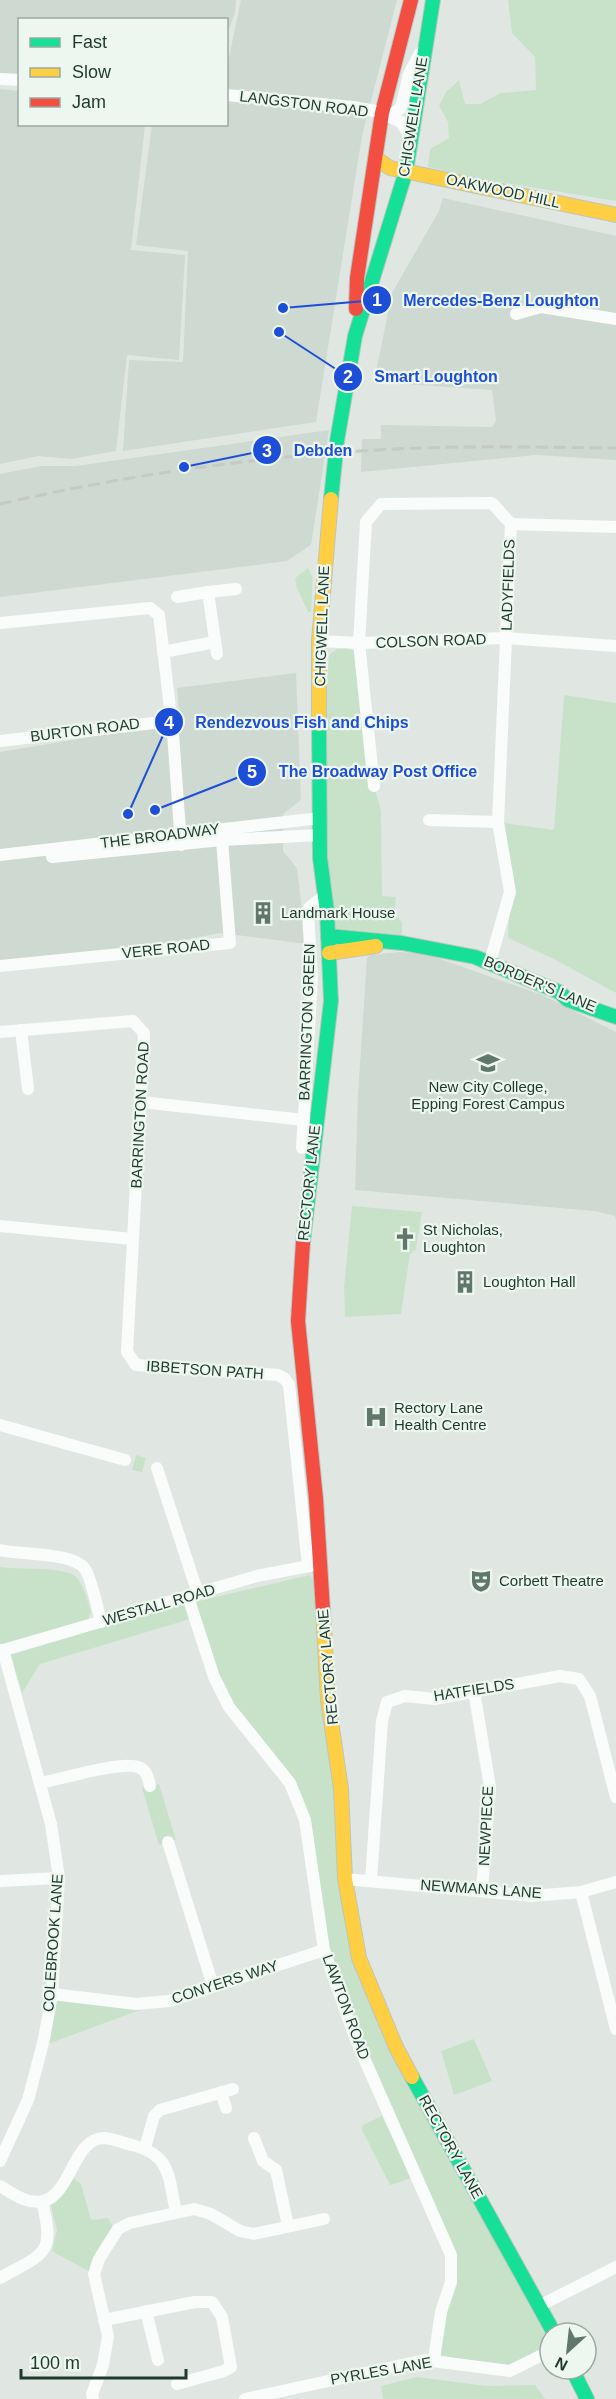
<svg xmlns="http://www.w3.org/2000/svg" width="616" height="2399" font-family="Helvetica,sans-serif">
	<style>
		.built { fill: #cdd9d1 }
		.green { fill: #c8e2ca }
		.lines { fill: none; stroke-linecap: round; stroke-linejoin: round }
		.fast-casing { stroke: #bcc6c0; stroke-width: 16 }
		.slow-casing { stroke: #bcc6c0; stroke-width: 16 }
		.jam-casing { stroke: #bcc6c0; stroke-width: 16 }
		.street { stroke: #fafbfb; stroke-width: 12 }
		.fast { stroke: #16e098; stroke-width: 14 }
		.slow { stroke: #ffcf43; stroke-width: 14 }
		.jam { stroke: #f24e42; stroke-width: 14 }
		.rail { stroke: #c5c9c7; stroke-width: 3; stroke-dasharray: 12 6; stroke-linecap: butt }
		.labels { text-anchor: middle; stroke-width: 4.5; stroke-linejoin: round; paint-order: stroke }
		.street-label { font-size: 15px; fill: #1e3a2d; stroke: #edf7f0 }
		.poi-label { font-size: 15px; fill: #1e3a2d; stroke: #edf7f0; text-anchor: start }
		.leader { fill: none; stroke: #1d4ed8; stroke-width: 2 }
		.callout-dot { fill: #1d4ed8; stroke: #edf7f0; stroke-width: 2 }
		.mark-label { font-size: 18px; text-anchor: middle; font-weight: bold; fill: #fff }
		.callout-label { font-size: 16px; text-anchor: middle; font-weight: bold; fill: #1d4ed8; stroke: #edf7f0; stroke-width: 4.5; stroke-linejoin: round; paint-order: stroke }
	</style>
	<rect width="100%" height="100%" fill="#e0e7e2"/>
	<!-- built -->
	<g class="built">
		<path d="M0 0H236L235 13 227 34 226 20H20L19 80 0 79Z"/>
		<path d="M241 0H397L362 136 316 422 123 451 129 360 183 362 188 251 136 245 152 125 226 124 227 67Z"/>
		<path d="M0 89 19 91 20 124 145 125 131 250 185 255 179 360 127 355 116 451 71 459 38 456 0 464Z"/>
		<path d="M443 198 616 236V460L536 455 361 472 362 439H381V425L492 427 496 421 492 390 374 382 392 293 439 211Z"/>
		<path d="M329 430 311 545 287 561 0 597V474L41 466H76Z"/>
		<path d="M296 673 301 800 283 814V851L297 868 306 944 220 933 122 952 0 964V752L180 722 177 688Z"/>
		<path d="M400 952 426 954 542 995 616 1032V1220L615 1216 594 1211 355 1190 358 1095 367 958 370 955Z"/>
	</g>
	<!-- green -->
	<g class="green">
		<path d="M508 0H616V201L475 178 428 167 430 149 449 138 448 122 439 106 446 92 459 80 465 104H480L501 93 536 90 535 57 512 33Z"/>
		<path d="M308 568 313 578 311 612H308L297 588 295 578Z"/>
		<path d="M346 648 355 651 374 786 381 811 382 896 396 897 394 914 402 922V943L329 953 321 768 329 655 337 649Z"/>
		<path d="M564 695 616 703V993L556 960 508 938 510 892 498 822 554 830Z"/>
		<path d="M352 1206 422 1212 416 1249 410 1254 401 1314 345 1317 344 1288Z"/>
		<path d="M136 1455 146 1458 142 1472 132 1470Z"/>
		<path d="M0 1567C17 1570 65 1566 76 1577 85 1586 87 1601 91 1612L88 1620 0 1645Z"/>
		<path d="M310 1575 318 1586 355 1960 550 2335V2347L510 2365 467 2362 435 2354 451 2255 324 1950 314 1872 290 1783 229 1707 190 1603Z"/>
		<path d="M185 1602 190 1619 40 1664 22 1693 11 1655Z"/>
		<path d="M159 1784 176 1840 159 1845 142 1788Z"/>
		<path d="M57 1999 156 2004 48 2044Z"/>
		<path d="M474 2039 492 2081 454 2095 441 2051Z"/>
		<path d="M382 2116 412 2178 390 2185 362 2130 363 2125Z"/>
		<path d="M73 2178 81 2184 91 2220 108 2218 113 2227 90 2272 52 2251 57 2230 51 2205 56 2202Z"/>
		<path d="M417 2377 487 2386 535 2385 545 2399H383L381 2386Z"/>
	</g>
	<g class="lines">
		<!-- fast casing -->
		<g class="fast-casing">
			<g id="fast">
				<path d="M331 499 337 441 355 336 406 171 433 0"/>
				<path d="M328 936 402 943 475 957 559 992 568 1000 616 1017"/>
				<path d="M303 1242 331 1001 327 912 320 858 319 724"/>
				<path d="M412 2077 554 2333"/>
				<path d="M572 2369 587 2399"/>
			</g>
		</g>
		<!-- slow casing -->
		<g class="slow-casing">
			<g id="slow">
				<path d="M377 159 390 168 616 215"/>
				<path d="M319 724V641L331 499"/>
				<path d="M329 953 376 946"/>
				<path d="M323 1611 328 1700 341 1789 345 1879 359 1958 396 2047 412 2077"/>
			</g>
		</g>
		<!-- jam casing -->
		<g class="jam-casing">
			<g id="jam">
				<path d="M356 309 357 278 382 113 411 0"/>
				<path d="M303 1242 298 1321 316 1499 323 1611"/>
			</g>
		</g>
		<!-- street -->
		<g class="street">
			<path d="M0 79 20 80"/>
			<path d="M226 95 353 107 392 114 401 108 409 74 420 53"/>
			<path d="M383 114 401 122 410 136"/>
			<path d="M516 314 541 307 616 319"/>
			<path d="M511 524 616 527"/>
			<path d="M177 597 208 592"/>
			<path d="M0 623 150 608 159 615 173 733 181 845"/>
			<path d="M319 641 359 643 506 638 616 646"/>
			<path d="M163 652 215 642"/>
			<path d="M217 654 208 592 236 589"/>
			<path d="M0 741 171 721"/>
			<path d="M374 786 359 643 366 522 381 504 492 503 511 524 498 822 510 892 490 962"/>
			<path d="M429 820 498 822"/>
			<path d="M0 855 320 818"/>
			<path d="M52 857 222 840 320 835"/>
			<path d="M0 966 230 943 222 840"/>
			<path d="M21 1030 28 1089"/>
			<path d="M0 1032 133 1021 144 1033 127 1352 136 1365 278 1375 285 1379 289 1385 308 1566"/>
			<path d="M141 1102 304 1120"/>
			<path d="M302 1148 312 977 308 914 309 908 325 895"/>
			<path d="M0 1226 132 1239"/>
			<path d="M0 1425 125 1460"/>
			<path d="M157 1468 198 1594"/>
			<path d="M0 1550C21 1555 73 1552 85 1569 91 1577 98 1610 101 1622"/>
			<path d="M188 1597 214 1677 229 1707 290 1783 305 1820 324 1950 356 2040 451 2255V2282L441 2312 434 2359"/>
			<path d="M0 1651 257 1576 314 1565"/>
			<path d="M474 1691 490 1787 482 1890"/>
			<path d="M40 1783C61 1779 121 1761 138 1767 147 1770 148 1778 150 1786"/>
			<path d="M168 1842 213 1986"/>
			<path d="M345 1879 532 1896 581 1892 616 1882"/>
			<path d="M371 1880 382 1721 387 1702 405 1696 435 1699 560 1676 579 1679 590 1696 616 1797"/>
			<path d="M0 1881 59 1878"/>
			<path d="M581 1892 616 2029"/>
			<path d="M52 1994 136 2004 169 2001 324 1950"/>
			<path d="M221 2092 226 2108"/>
			<path d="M254 2138 263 2161 276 2170 288 2226"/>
			<path d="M145 2148 154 2116 160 2110 233 2089"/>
			<path d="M0 2161 28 2100 44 2039 52 1994 59 1878 51 1824 3 1650"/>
			<path d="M0 2186C12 2193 27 2205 43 2201 72 2194 73 2137 105 2138 114 2139 124 2143 132 2145 172 2155 168 2177 176 2212"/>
			<path d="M0 2278C44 2253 56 2255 42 2202"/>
			<path d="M539 2306 616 2267"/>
			<path d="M146 2311 158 2360"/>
			<path d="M104 2320 195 2302H212L222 2317 231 2367 224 2371 177 2384"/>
			<path d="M93 2399 92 2394 103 2365 108 2336 94 2274 99 2259 118 2229 130 2223 194 2209 211 2214 240 2231 254 2234 324 2219"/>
			<path d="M245 2399 425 2360 510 2371 550 2351"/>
		</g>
		<!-- fast -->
		<use href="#fast" class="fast"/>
		<!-- slow -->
		<use href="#slow" class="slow"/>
		<!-- jam -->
		<use href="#jam" class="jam"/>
		<!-- rail -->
		<path class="rail" d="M0 504C118 477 239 459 361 451 446 445 531 447 616 448"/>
	</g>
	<!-- icons -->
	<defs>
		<g id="building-bare" transform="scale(1.8)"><path d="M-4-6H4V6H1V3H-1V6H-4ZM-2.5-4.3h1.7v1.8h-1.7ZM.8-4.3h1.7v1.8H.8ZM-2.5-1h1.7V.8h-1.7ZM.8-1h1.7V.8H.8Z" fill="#62776c" stroke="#edf7f0" stroke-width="2.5" paint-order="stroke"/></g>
		<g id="university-bare" transform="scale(1.8)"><path d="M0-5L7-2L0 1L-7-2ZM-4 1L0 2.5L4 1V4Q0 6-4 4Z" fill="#62776c" stroke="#edf7f0" stroke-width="2.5" paint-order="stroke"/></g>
		<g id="church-bare" transform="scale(1.8)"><path d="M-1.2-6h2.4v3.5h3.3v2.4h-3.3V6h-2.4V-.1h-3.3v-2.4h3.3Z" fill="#62776c" stroke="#edf7f0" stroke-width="2.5" paint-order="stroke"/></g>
		<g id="hospital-bare" transform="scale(1.8)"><path d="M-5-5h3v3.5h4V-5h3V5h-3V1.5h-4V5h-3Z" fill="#62776c" stroke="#edf7f0" stroke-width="2.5" paint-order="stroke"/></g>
		<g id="theatre-bare" transform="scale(1.8)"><path d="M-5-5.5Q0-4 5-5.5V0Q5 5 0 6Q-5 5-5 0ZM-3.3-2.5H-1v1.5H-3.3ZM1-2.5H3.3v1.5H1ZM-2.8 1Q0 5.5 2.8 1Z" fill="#62776c" stroke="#edf7f0" stroke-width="2.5" paint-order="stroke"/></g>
	</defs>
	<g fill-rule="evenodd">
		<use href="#building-bare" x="263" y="913"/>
		<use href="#university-bare" x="488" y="1063"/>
		<use href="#church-bare" x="405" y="1239"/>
		<use href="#building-bare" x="465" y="1282"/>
		<use href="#hospital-bare" x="376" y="1417"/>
		<use href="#theatre-bare" x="481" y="1581"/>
	</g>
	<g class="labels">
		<!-- street labels -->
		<g class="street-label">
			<text transform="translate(304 104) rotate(7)" y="5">LANGSTON ROAD</text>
			<text transform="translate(413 117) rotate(-81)" y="5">CHIGWELL LANE</text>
			<text transform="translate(503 191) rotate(12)" y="5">OAKWOOD HILL</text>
			<text transform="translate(508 585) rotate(-88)" y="5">LADYFIELDS</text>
			<text transform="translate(322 626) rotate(-88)" y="5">CHIGWELL LANE</text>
			<text transform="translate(431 641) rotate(-2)" y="5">COLSON ROAD</text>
			<text transform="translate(85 730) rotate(-7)" y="5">BURTON ROAD</text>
			<text transform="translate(160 836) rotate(-7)" y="5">THE BROADWAY</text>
			<text transform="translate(166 949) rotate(-6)" y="5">VERE ROAD</text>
			<text transform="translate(540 984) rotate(23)" y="5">BORDER'S LANE</text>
			<text transform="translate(307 1022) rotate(-88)" y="5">BARRINGTON GREEN</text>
			<text transform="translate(140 1115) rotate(-87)" y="5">BARRINGTON ROAD</text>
			<text transform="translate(309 1183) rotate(-84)" y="5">RECTORY LANE</text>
			<text transform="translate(205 1370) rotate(4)" y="5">IBBETSON PATH</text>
			<text transform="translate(159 1605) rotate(-16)" y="5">WESTALL ROAD</text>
			<text transform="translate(328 1667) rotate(-95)" y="5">RECTORY LANE</text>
			<text transform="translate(474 1690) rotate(-9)" y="5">HATFIELDS</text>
			<text transform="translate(486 1826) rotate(-87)" y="5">NEWPIECE</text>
			<text transform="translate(481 1889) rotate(4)" y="5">NEWMANS LANE</text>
			<text transform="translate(53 1943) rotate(-86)" y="5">COLEBROOK LANE</text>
			<text transform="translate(225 1982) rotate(-18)" y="5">CONYERS WAY</text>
			<text transform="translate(346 2007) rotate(70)" y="5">LAWTON ROAD</text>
			<text transform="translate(451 2147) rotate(61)" y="5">RECTORY LANE</text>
			<text transform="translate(381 2371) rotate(-10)" y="5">PYRLES LANE</text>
		</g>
		<!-- poi labels -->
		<g class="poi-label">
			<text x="281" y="918">Landmark House</text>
			<text x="488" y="1092" text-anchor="middle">New City College,<tspan x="488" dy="17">Epping Forest Campus</tspan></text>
			<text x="423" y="1235">St Nicholas,<tspan x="423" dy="17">Loughton</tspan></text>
			<text x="483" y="1287">Loughton Hall</text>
			<text x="394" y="1413">Rectory Lane<tspan x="394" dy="17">Health Centre</tspan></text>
			<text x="499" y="1586">Corbett Theatre</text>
		</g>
	</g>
	<!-- callouts -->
	<path class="leader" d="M283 308L377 300M279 332L348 377M184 467L267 450M128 814L169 722M155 810L252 772"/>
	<g class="callout-dot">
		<circle cx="283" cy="308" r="6"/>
		<circle cx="279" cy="332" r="6"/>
		<circle cx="184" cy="467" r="6"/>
		<circle cx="128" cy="814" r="6"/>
		<circle cx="155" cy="810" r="6"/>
		<circle cx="377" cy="300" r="15"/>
		<circle cx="348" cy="377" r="15"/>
		<circle cx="267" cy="450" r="15"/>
		<circle cx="169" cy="722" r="15"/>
		<circle cx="252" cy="772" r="15"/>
	</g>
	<g class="mark-label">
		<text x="377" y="306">1</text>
		<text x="348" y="383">2</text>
		<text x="267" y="457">3</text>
		<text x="169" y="729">4</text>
		<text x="252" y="778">5</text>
	</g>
	<g class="callout-label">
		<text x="501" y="306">Mercedes-Benz Loughton</text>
		<text x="436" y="382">Smart Loughton</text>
		<text x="323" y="456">Debden</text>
		<text x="302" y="728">Rendezvous Fish and Chips</text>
		<text x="378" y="777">The Broadway Post Office</text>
	</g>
	<!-- legend -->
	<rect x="18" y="18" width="210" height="108" fill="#edf7f0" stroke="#9aaba2" stroke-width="1.5"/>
	<rect x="30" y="38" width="30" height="9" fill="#16e098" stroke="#9aaba2" stroke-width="1.5"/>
	<text x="72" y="48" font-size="18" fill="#1e3a2d">Fast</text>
	<rect x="30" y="68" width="30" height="9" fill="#ffcf43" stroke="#9aaba2" stroke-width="1.5"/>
	<text x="72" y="78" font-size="18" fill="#1e3a2d">Slow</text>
	<rect x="30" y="98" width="30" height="9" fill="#f24e42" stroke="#9aaba2" stroke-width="1.5"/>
	<text x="72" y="108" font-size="18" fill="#1e3a2d">Jam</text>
	<!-- north arrow -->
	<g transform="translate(568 2351) rotate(207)"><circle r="28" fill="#edf7f0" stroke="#9aaba2" stroke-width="1.5"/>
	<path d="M0-4.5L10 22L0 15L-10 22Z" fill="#62776c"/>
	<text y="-9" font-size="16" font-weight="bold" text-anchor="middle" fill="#1e3a2d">N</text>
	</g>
	<!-- scale -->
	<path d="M21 2369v9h165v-9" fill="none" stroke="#1e3a2d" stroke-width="3"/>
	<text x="30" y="2369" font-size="18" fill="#1e3a2d" stroke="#edf7f0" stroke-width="4.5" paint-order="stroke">100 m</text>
</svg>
